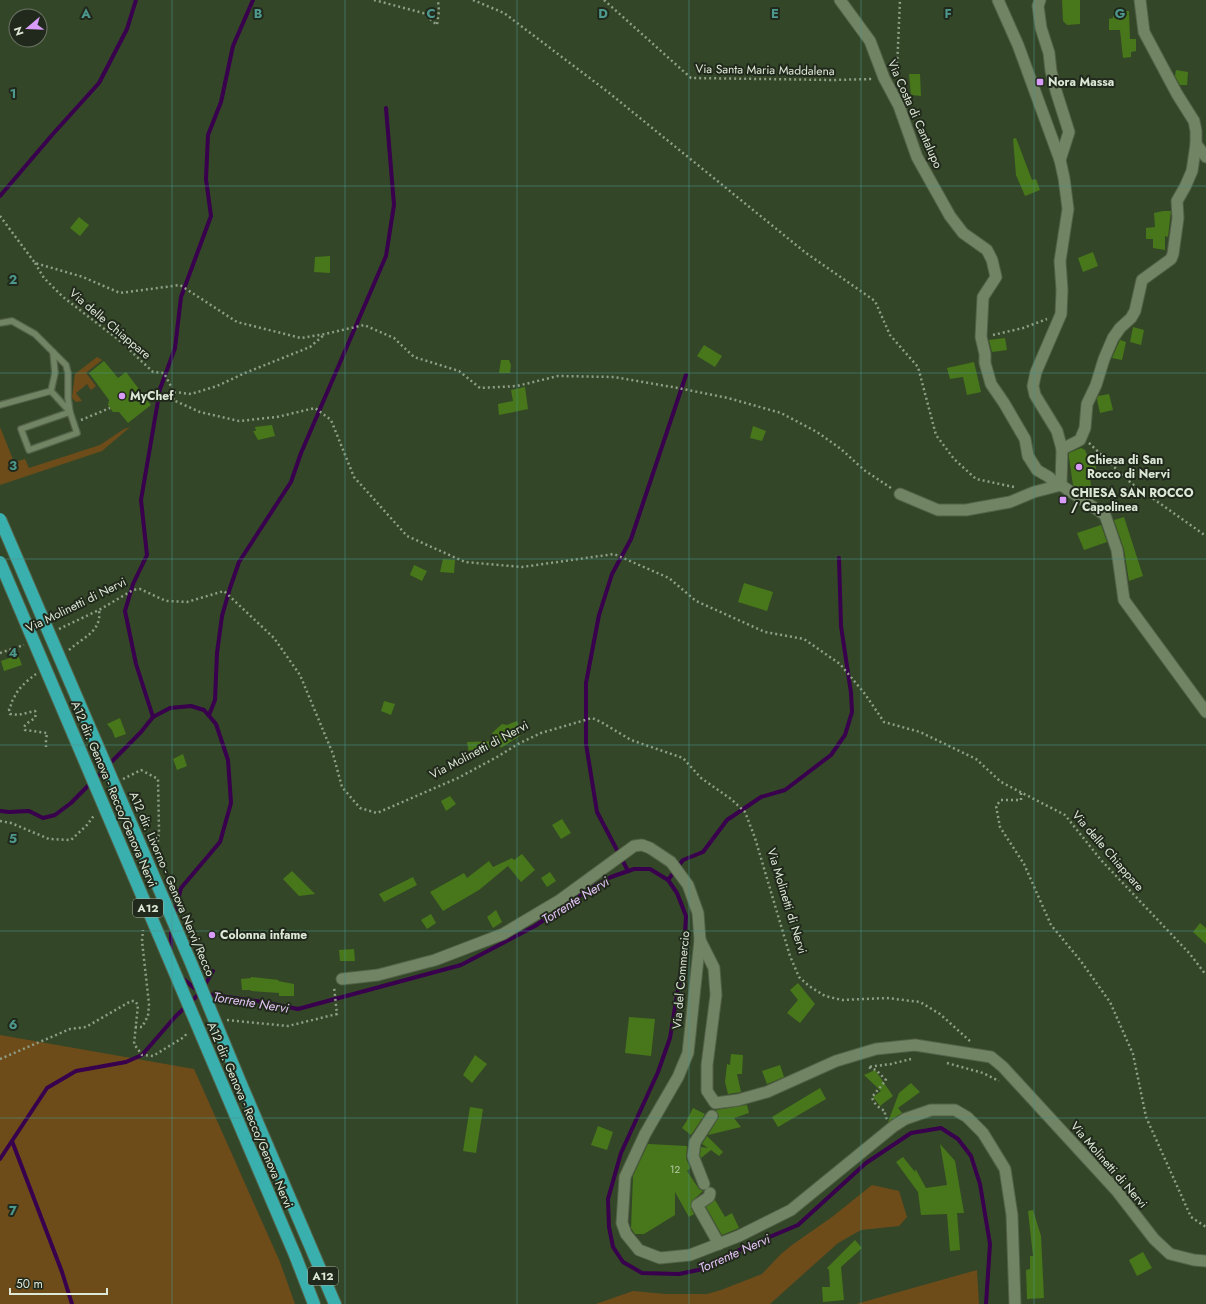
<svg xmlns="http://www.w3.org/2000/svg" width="1206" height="1304" font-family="Jost,sans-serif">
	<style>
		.green { fill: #6e4c1a }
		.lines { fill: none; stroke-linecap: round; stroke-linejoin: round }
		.stream { stroke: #38004d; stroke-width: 4 }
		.building { fill: #47771a }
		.lane-casing { stroke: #526147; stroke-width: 8 }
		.street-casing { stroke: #526147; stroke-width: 13 }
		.highway-casing { stroke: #526147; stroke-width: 14 }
		.path { stroke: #8f9e86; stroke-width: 2.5; stroke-dasharray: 2 3; stroke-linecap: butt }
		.lane { stroke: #718464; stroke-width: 5.5 }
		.street { stroke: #718464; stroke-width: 11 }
		.highway { stroke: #3ab0ae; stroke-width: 12 }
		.highway-bridge-casing { stroke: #526147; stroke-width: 14; stroke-linecap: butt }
		.highway-bridge { stroke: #3ab0ae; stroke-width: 12 }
		.grid { fill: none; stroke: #4d988d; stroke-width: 1; stroke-opacity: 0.55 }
		.poi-dot { fill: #d89bf8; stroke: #21291c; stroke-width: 1.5 }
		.labels { text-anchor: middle; stroke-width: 4; stroke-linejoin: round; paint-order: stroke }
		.number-label { font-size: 10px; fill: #b8cca7 }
		.shield { fill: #21291c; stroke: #a5af9e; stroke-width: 1 }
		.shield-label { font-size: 11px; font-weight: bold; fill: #dde8d6 }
		.street-label { font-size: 12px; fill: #dde8d6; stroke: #21291c }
		.poi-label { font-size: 12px; font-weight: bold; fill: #dde8d6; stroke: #21291c; text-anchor: start }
		.water-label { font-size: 13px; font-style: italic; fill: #e5c4f7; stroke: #21291c }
		.grid-label { font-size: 13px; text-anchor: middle; font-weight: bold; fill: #4d988d; stroke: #21291c; stroke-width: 4; stroke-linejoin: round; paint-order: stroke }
	</style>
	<rect width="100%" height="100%" fill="#344628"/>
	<!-- green -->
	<g class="green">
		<path d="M97 357 102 360 86 373 96 386 91 390 87 384 76 393 82 401 76 402 72 398 75 374Z"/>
		<path d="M0 427 14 462 25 459 29 468 100 445 124 429 130 427 102 451 0 485Z"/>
		<path d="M0 1035 194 1069 280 1262 295 1304H0Z"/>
		<path d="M872 1185 899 1191 907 1217 899 1226 861 1230 838 1243 770 1304H596L633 1291 665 1294H707L721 1290 762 1274 781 1254 792 1245 832 1217Z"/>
		<path d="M977 1270 979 1304H856Z"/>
	</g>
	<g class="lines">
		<!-- stream -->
		<g class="stream">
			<path d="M0 196 52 135 99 83 127 29 136 0"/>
			<path d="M209 715 215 700 217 653 222 616 230 588 239 562 291 482 301 453 386 256 394 205 386 108"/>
			<path d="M153 717 136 664 125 611 133 584 147 555 141 500 160 389 175 348 181 297 211 216 206 179 208 135 221 102 233 46 253 0"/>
			<path d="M0 811 9 812 29 811 43 818 55 815 71 803 141 732 153 717 170 708 191 706 204 710 216 724 228 760 231 803 220 842 181 888 174 915"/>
			<path d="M628 871 597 812 586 744V683L599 615 612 574 631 539 686 375"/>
			<path d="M668 880 683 860 703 852 727 820 761 797 785 790 831 755 845 735 852 712 851 693 841 626 839 558"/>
			<path d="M171 927V952"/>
			<path d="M181 977 199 992"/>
			<path d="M207 994 263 1002 298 1009 461 965 535 926 588 890 611 877 634 869H650L668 880 677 893 686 916 684 952 670 1038 658 1072 621 1153 608 1199 609 1227 613 1247 623 1262 642 1273 679 1274 703 1269 743 1248 798 1225 866 1163 911 1133 941 1128 958 1139 971 1156 980 1184 990 1244 986 1304"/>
			<path d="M12 1141 62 1272 72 1304"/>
			<path d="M0 1159 47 1088 76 1071 126 1062 142 1055 175 1017 200 993 213 971"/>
		</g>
	</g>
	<!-- building -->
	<g class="building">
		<path d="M1062 0H1080V24L1067 25 1063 21Z"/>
		<path d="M1113 11H1129L1130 39H1136V51L1131 52V57L1123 58 1120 30H1109V19L1113 18Z"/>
		<path d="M1176 70 1188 72 1187 85H1180L1175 76Z"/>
		<path d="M909 74H920L921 96 911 95Z"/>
		<path d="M1016 138 1032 180 1036 179 1040 190 1025 196 1016 175 1013 139Z"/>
		<path d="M1163 211H1171L1168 237 1165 236V250L1153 248V239H1146V228L1155 227 1154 213Z"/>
		<path d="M79 217 89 225 80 236 70 228Z"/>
		<path d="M1093 252 1098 266 1083 272 1078 258Z"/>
		<path d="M330 256V273L314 272 315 257Z"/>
		<path d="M1133 327 1144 330 1141 345 1130 342Z"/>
		<path d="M1005 338 1007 350 992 352 989 340Z"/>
		<path d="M1120 340 1126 342 1122 360 1112 358Z"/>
		<path d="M704 345 722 356 715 367 697 356Z"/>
		<path d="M501 360H509L511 365 510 373H499Z"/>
		<path d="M104 361 118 378 126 372 151 405 128 423 119 412H113L110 408 108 405 109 400 89 373Z"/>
		<path d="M974 362 981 392 967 395 963 377 950 379 947 368Z"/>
		<path d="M525 387 528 409 499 415 498 404 513 401 511 390Z"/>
		<path d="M1109 394 1113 410 1100 413 1097 399 1098 396Z"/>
		<path d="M272 425 275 436 258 440 253 431H256L255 427Z"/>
		<path d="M753 426 766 431 762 441 750 438Z"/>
		<path d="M1081 448 1085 450 1088 457 1094 456 1097 475 1090 476 1091 487 1079 489 1073 485 1069 458V453Z"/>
		<path d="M1124 517 1143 576 1129 581 1124 549 1114 520Z"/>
		<path d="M1101 525 1107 542 1084 550 1077 533Z"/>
		<path d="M443 559 455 560 454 573 440 572Z"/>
		<path d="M414 565 427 571 422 581 410 575Z"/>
		<path d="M744 583 773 592 767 611 738 602Z"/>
		<path d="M18 655 22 665 4 671 1 661Z"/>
		<path d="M384 701 395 704 391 715 381 711Z"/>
		<path d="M120 718 126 734 115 738 112 730 107 724Z"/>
		<path d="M517 721 521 730 519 731 521 735 501 748 492 733 502 724 507 725Z"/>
		<path d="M497 741V745L469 753 467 742Z"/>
		<path d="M183 754 187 766 177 770 173 759Z"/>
		<path d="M450 796 456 804 446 811 441 801Z"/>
		<path d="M562 819 571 833 561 839 552 825Z"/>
		<path d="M522 854 535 870 521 882 508 866 479 890 443 911 430 892 464 873 467 878 489 861 493 867 512 858 514 860Z"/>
		<path d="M292 871 315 894 299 896 283 879Z"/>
		<path d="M550 872 556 881 547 887 541 878Z"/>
		<path d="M413 877 417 885 384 902 379 894Z"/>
		<path d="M496 910 502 922 493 928 487 917Z"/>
		<path d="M431 914 436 923 427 929 421 920Z"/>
		<path d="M1200 923 1206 928V944L1193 932Z"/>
		<path d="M354 949 355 961H340L339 950Z"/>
		<path d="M251 977 279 980 278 981 294 984V996H279V993L251 991 250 990H242L241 979 251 978Z"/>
		<path d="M798 983 815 1004 800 1023 787 1013 798 1000 790 990Z"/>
		<path d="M629 1017 655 1019 651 1056 625 1053Z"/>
		<path d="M731 1054 743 1055 742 1074H737L741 1092 728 1094 725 1082 727 1064 730 1065Z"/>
		<path d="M475 1055 487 1064 472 1083 463 1075Z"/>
		<path d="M780 1065 784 1077 767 1084 762 1071Z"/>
		<path d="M875 1070 893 1096 880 1106 873 1097 881 1091 864 1075Z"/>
		<path d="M911 1083 920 1092 898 1108 902 1113 888 1122 899 1093Z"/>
		<path d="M820 1088 826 1099 778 1127 772 1117Z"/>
		<path d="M747 1105 749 1113 734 1118 741 1127 708 1135 719 1117 716 1110Z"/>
		<path d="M470 1107 483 1109 476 1153 463 1151Z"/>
		<path d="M693 1108 705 1114 691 1135 682 1128 686 1122Z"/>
		<path d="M598 1126 613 1132 607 1150 591 1145Z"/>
		<path d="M707 1136 723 1152 719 1156 711 1150 701 1158 700 1155 701 1147 708 1148 702 1144Z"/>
		<path d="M648 1144 687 1146 686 1158 690 1168 687 1171 699 1189 703 1191 691 1202V1208L694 1214 689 1217 675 1192V1215L644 1234H635L631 1228 633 1176Z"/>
		<path d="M940 1144 955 1161 964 1213H957L960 1250 950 1251 947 1214 921 1215 918 1192 896 1162 903 1157 915 1172V1170H916L926 1188 947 1185Z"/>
		<path d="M715 1200 725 1217 732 1213 739 1228 722 1235 706 1207Z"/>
		<path d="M1033 1210 1041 1236 1044 1298 1027 1299 1026 1270 1030 1269V1256H1033L1028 1211Z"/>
		<path d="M855 1240 862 1248 841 1267 844 1300 823 1302 822 1287H830L829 1270 827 1268Z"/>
		<path d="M1143 1252 1152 1268 1137 1276 1129 1260Z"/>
	</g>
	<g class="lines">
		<!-- lane casing -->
		<g class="lane-casing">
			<g id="lane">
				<path d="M0 323 12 321 35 334 53 352 55 373 51 391 0 405"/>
				<path d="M51 391 70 412 68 398V373L66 365 53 352"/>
				<path d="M70 412 77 433 29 450 21 429Z"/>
			</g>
		</g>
		<!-- street casing -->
		<g class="street-casing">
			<g id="street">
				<path d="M840 0 870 41 884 78 899 106 917 157 950 216 963 233 987 250 992 260 996 277 983 297 981 337 985 354V363L991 384 1004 403 1025 439 1028 456 1037 470 1049 477 1057 485"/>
				<path d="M998 0 1018 45 1060 160 1064 178 1068 209 1060 261 1062 290 1061 314 1036 372 1033 386 1035 395 1057 431 1062 449 1061 485"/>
				<path d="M1040 0 1038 6 1041 28 1049 53 1051 71 1056 91 1069 132 1060 160"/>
				<path d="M1196 144 1206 157"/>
				<path d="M1062 449 1080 440 1085 428 1087 404 1096 385 1104 359 1113 338 1120 328 1131 318 1135 311 1142 280 1171 259 1173 254 1178 218 1177 201 1185 187 1192 171 1196 144V131L1194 121 1177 94 1144 32 1140 0"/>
				<path d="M900 494 938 510H966L1010 502 1034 492 1061 485 1105 515 1117 550 1124 600 1206 712"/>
				<path d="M700 940 714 968 716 995 707 1065V1091L715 1103 738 1100 767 1092 836 1061 876 1049 915 1045 991 1057 1003 1067 1116 1190 1154 1239 1170 1254 1194 1260 1206 1261"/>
				<path d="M342 979 378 975 435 960 503 934 560 900 634 846 642 845 650 848 671 862 688 885 698 913 700 940 688 1053 678 1077 645 1134 625 1177 622 1223 626 1234 639 1250 660 1258 690 1255 739 1236 791 1210 894 1126 905 1119 931 1110H955L967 1117 983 1133 1005 1169 1012 1215 1015 1304"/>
				<path d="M704 1184 693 1156 695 1142 712 1116"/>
				<path d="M710 1193 709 1197 697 1205 719 1244"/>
			</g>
		</g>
		<!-- highway casing -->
		<g class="highway-casing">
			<g id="highway">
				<path d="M241 1084 335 1304"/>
				<path d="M295 1255 314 1304"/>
			</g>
		</g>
		<!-- path -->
		<g class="path">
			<path d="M374 0 423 13 437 25 439 11 438 0"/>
			<path d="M473 0 504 13 608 92 806 253 875 301 890 335 918 367 936 435 954 459 976 479 1014 487"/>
			<path d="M604 0 691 78 834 80 872 79"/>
			<path d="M892 71 897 68 900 0"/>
			<path d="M0 216 35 263 83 277 120 293 180 285 237 322 301 338 325 334 364 325 394 338 414 357 459 371 480 388 517 386 558 376 614 377 678 388 728 398 781 413 817 432 841 449 864 470 891 488"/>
			<path d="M35 263 44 278 63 297 120 341 153 372 164 373 174 392 173 400 200 412 239 421 277 417 315 408 331 420 354 477 407 536 465 562 522 567 614 554 669 578 696 601 765 632 804 639 840 664 865 694 884 722 920 732 976 759 1001 782 1065 815 1101 860 1190 954 1206 975"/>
			<path d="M993 335 1023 328 1047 319"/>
			<path d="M174 392 191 394 217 386 245 373 310 347 324 335"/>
			<path d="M81 420 110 408"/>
			<path d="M1089 443 1131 483 1206 536"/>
			<path d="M59 629 99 610 133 590 140 589 166 601 187 602 224 591 274 638 300 675 333 754 342 787 360 808 377 813 458 778 497 757 518 744 541 733 592 718 601 722 631 740 683 758 701 778 731 799 745 812 755 838 790 956 799 977 809 986 825 996 842 1000 887 998 920 1002 940 1014 971 1042"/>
			<path d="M69 650C83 637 102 632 99 610"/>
			<path d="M0 653 24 645"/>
			<path d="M36 674C28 680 18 688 14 698 11 702 12 704 9 709L10 714 18 715 35 711 36 713 35 718 26 724 24 727 25 730 47 733 46 740V747"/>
			<path d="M123 779 141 770 158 779 159 830 157 851"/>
			<path d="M1021 793V800H1001L996 806 1000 827 1024 864 1051 925 1080 960 1110 1002 1133 1054 1146 1117 1191 1217 1206 1227"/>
			<path d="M0 821 11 823 49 839 71 840 87 825 95 814"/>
			<path d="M227 1020 288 1026 337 1014 334 987"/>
			<path d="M135 1027H142L148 1016 149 1004 142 941 143 930"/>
			<path d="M0 1059 70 1029 86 1027 131 1001H135L138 1005 134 1044 142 1055 153 1056 184 1037 188 1032"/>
			<path d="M947 1063 983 1073 999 1081"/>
			<path d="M887 1119 885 1116V1111C879 1108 873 1103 872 1097L886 1080 876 1070 868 1067 891 1064 911 1059"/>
		</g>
		<!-- lane -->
		<use href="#lane" class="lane"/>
		<!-- street -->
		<use href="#street" class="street"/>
		<!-- highway -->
		<use href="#highway" class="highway"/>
		<!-- highway-bridge casing -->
		<g class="highway-bridge-casing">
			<g id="highway-bridge">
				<path d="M0 519 191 963 241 1084"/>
				<path d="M0 562 295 1255"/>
			</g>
		</g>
		<!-- highway-bridge -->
		<use href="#highway-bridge" class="highway-bridge"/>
	</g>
	<!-- grid -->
	<path class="grid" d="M172 0V1304M345 0V1304M517 0V1304M689 0V1304M861 0V1304M1034 0V1304M0 186H1206M0 373H1206M0 559H1206M0 745H1206M0 931H1206M0 1118H1206"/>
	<!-- markers -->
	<g class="poi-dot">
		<rect x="1036" y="78" width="8" height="8" rx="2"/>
		<circle cx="122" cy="396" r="4"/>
		<circle cx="1079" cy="467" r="4"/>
		<rect x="1059" y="496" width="8" height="8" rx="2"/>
		<circle cx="212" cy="935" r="4"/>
	</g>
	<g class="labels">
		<!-- number labels -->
		<g class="number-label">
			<text x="675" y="1173">12</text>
		</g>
		<!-- shield labels -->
		<g class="shield">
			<rect x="133" y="899" width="30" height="18" rx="3"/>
			<rect x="308" y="1267" width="30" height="18" rx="3"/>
		</g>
		<g class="shield-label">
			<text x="148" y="912">A12</text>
			<text x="323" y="1280">A12</text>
		</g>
		<!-- street labels -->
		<g class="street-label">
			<text transform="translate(765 70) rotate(1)" y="4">Via Santa Maria Maddalena</text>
			<text transform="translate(915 114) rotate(66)" y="4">Via Costa di Cantalupo</text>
			<text transform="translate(110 324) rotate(40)" y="4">Via delle Chiappare</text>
			<text transform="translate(76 605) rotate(-26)" y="4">Via Molinetti di Nervi</text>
			<text transform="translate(479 750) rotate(-28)" y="4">Via Molinetti di Nervi</text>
			<text transform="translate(114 794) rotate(67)" y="4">A12 dir. Genova - Recco/Genova Nervi</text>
			<text transform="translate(1108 851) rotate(49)" y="4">Via delle Chiappare</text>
			<text transform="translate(172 884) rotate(67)" y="4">A12 dir. Livorno - Genova Nervi/Recco</text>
			<text transform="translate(787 901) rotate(73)" y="4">Via Molinetti di Nervi</text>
			<text transform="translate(681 980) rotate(-85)" y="4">Via del Commercio</text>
			<text transform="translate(250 1115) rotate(67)" y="4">A12 dir. Genova - Recco/Genova Nervi</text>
			<text transform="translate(1109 1165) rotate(49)" y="4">Via Molinetti di Nervi</text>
		</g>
		<!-- poi labels -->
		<g class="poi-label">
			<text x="1048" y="86">Nora Massa</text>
			<text x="130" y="400">MyChef</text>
			<text x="1087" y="464">Chiesa di San<tspan x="1087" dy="14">Rocco di Nervi</tspan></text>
			<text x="1071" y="497">CHIESA SAN ROCCO<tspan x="1071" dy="14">/ Capolinea</tspan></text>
			<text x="220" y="939">Colonna infame</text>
		</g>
		<!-- water labels -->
		<g class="water-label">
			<text transform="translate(575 900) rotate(-32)" y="5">Torrente Nervi</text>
			<text transform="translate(251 1002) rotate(9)" y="5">Torrente Nervi</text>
			<text transform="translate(734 1253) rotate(-24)" y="5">Torrente Nervi</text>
		</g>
	</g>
	<g class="grid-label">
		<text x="86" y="18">A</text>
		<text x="258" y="18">B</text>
		<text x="431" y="18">C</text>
		<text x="603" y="18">D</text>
		<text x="775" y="18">E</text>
		<text x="948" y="18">F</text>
		<text x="1120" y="18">G</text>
		<text x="13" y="98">1</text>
		<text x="13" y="284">2</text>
		<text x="13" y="470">3</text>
		<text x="13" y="657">4</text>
		<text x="13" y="843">5</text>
		<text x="13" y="1029">6</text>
		<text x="13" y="1215">7</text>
	</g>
	<!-- north arrow -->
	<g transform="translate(28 28) rotate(251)"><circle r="19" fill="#21291c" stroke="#6c7566"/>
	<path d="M0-3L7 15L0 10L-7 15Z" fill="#d89bf8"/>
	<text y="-6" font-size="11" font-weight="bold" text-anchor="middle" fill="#dde8d6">N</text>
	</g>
	<!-- scale -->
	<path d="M10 1288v6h97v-6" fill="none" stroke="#dde8d6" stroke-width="2"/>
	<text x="16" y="1288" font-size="12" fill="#dde8d6" stroke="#21291c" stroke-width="3" paint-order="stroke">50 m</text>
</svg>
